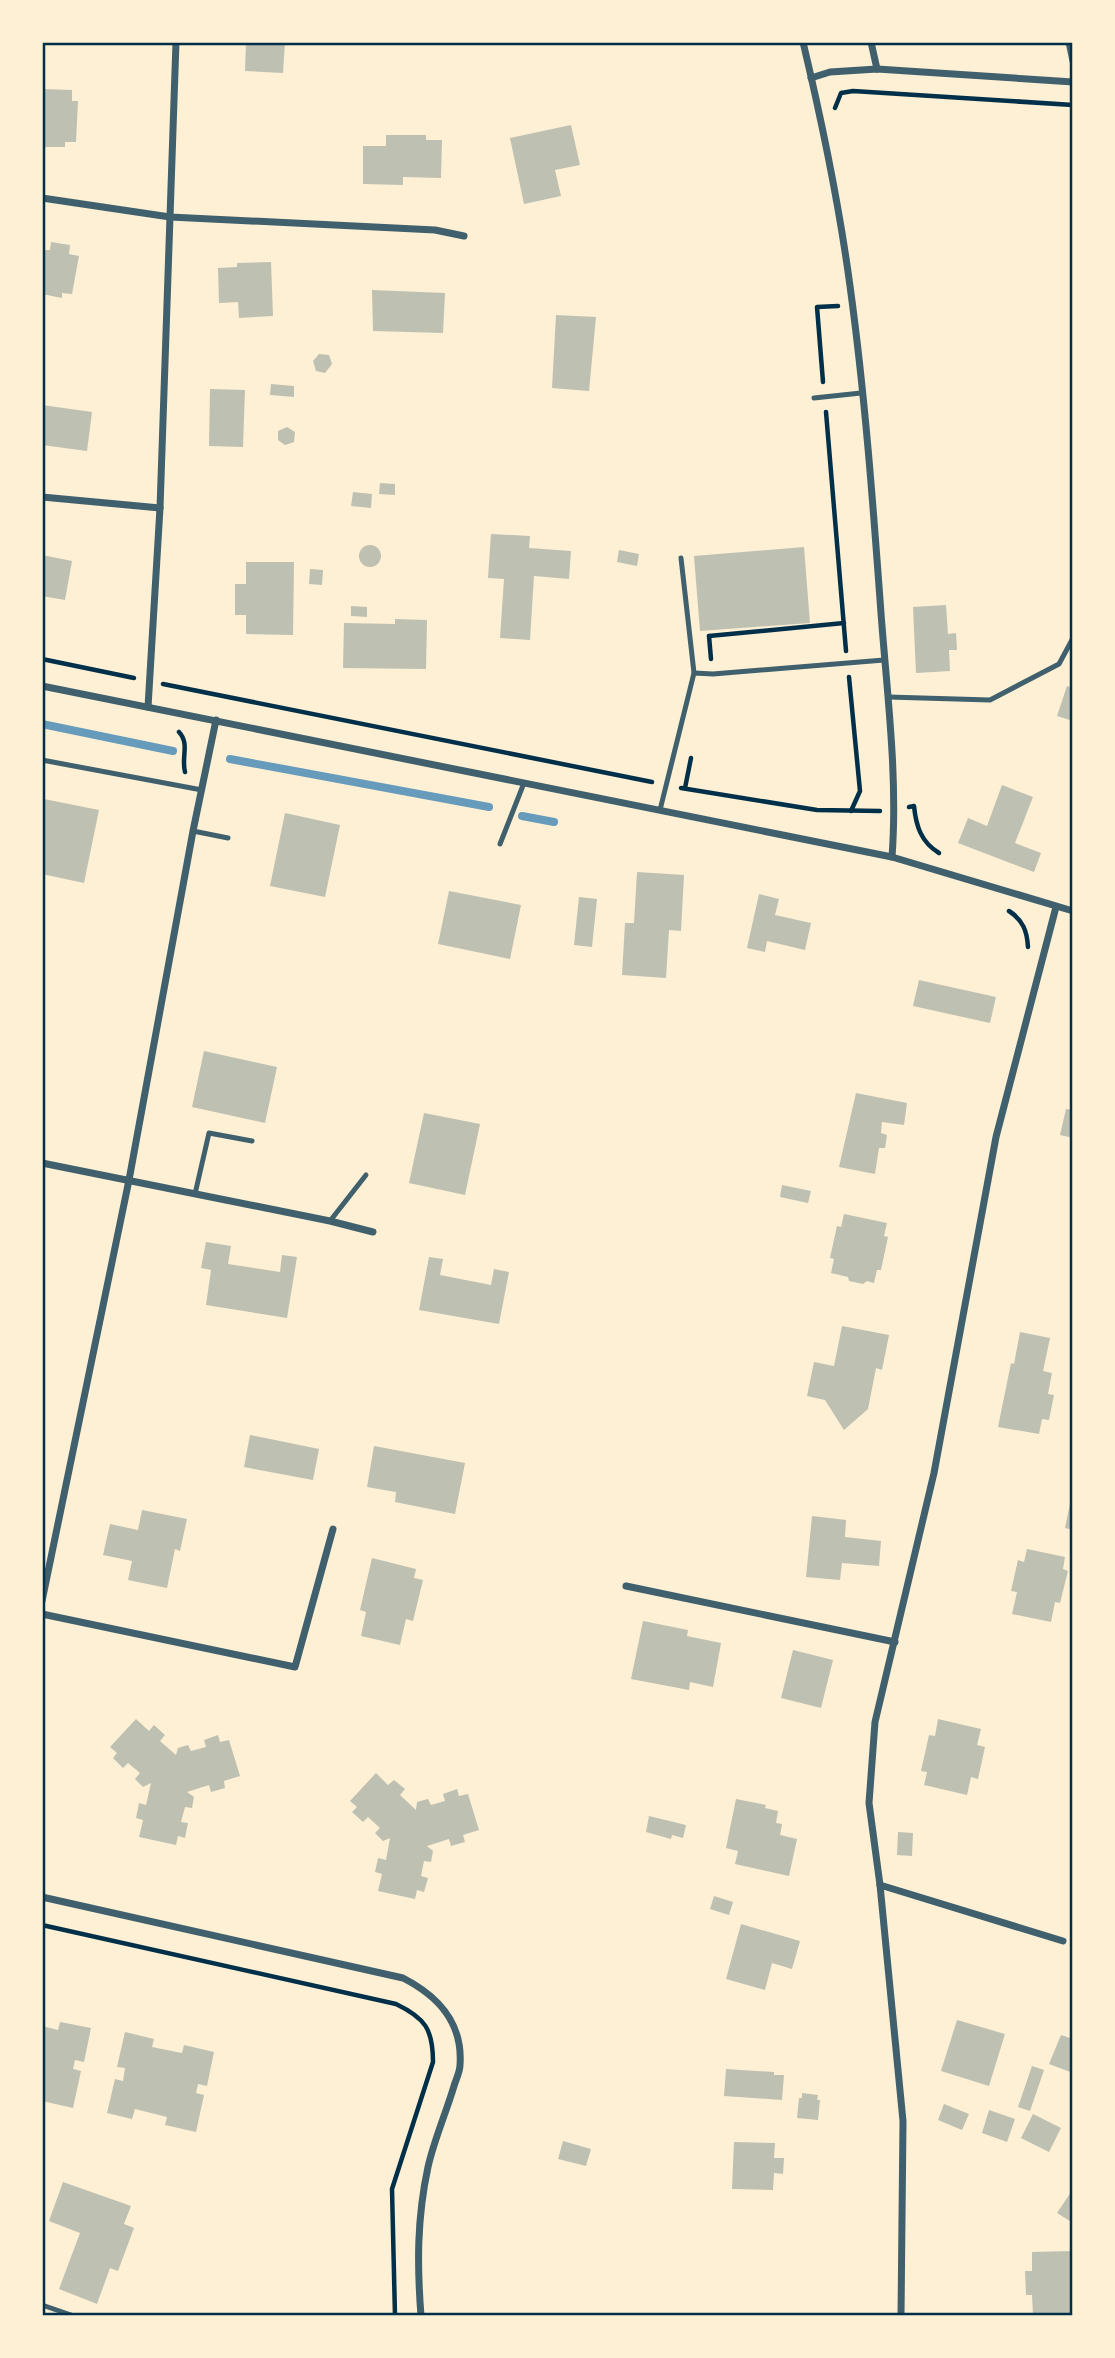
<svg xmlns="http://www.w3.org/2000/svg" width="1115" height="2358" font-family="'Source Sans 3',sans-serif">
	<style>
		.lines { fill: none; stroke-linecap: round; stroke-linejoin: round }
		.stream { stroke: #669bbc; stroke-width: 8 }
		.building { fill: #bec0b2 }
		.path { stroke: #003049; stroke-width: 4.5 }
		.service { stroke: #3f606c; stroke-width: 5 }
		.minor { stroke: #3f606c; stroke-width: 7 }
		.neatline { fill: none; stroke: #003049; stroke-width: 2.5 }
	</style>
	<rect width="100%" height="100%" fill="#fdf0d5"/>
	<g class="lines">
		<!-- stream -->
		<g class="stream">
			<path d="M42 724 173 751"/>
			<path d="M230 759 489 807"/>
			<path d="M522 816 554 822"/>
		</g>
	</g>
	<!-- building -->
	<g class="building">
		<path d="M246 42H285L283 73 245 71Z"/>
		<path d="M42 89 72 90V101H78L76 142H65V147H42Z"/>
		<path d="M571 125 580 165 555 170 561 196 524 204 510 138Z"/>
		<path d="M386 135H426V140H442L441 178 403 177V185L363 184V146H386Z"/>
		<path d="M51 242 70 245 69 254 79 256 72 294 62 293V298L42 294V250H50Z"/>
		<path d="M271 262 273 316 239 318 238 302 219 303 218 268 237 267V263Z"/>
		<path d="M372 290 445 293 443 333 373 331Z"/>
		<path d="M556 315 596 317 589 391 552 388Z"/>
		<path d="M319 354 329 355 332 364 325 373 316 371 313 361Z"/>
		<path d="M271 384 294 386V397L270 395Z"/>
		<path d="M210 389 245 390 243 447 209 446Z"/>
		<path d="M42 405 92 412 87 451 42 445Z"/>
		<path d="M287 427 295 432 294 442 285 445 278 440V431Z"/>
		<path d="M380 483 395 484V495L379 494Z"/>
		<path d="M353 492 372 494 371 508 351 506Z"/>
		<path d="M491 534 530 536 529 548 571 551 569 579 534 576 530 640 500 638 504 579 488 578Z"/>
		<circle cx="370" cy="556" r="11"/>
		<path d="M804 547 810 623 700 631 694 556Z"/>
		<path d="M619 550 639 554 637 566 617 562Z"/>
		<path d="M42 555 72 561 65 600 42 596Z"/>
		<path d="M246 562H294L293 635 246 634V615H235V584H246Z"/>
		<path d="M310 569 323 570 322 585 309 584Z"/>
		<path d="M946 605 948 634 956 633 957 650H949L950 671 916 673 913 607Z"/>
		<path d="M351 606 367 607V617L351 616Z"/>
		<path d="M395 619 427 620 426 669 343 668 344 623 395 624Z"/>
		<path d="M1067 686 1073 688V721L1057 716Z"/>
		<path d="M1002 785 1033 797 1015 843 1041 853 1034 872 958 843 968 818 987 826Z"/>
		<path d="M44 799 99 810 84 883 42 874Z"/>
		<path d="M285 813 340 825 325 897 270 886Z"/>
		<path d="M637 872 684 875 681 931 669 930 666 978 622 975 625 923H634Z"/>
		<path d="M449 891 521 905 510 959 438 944Z"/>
		<path d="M759 894 779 899 775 915 811 923 805 950 767 941 765 952 747 948Z"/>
		<path d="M579 897 597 899 592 947 574 945Z"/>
		<path d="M919 980 996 997 990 1023 913 1006Z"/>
		<path d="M204 1051 277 1067 265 1123 192 1107Z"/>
		<path d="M856 1093 907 1103 904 1125 882 1122 881 1133 887 1135 885 1148H879L875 1174 839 1167Z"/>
		<path d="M1066 1109 1073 1110V1138L1060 1135Z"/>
		<path d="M424 1113 480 1124 465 1195 409 1183Z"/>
		<path d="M782 1185 811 1191 808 1203 780 1197Z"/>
		<path d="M844 1214 887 1223 884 1236 888 1237 881 1270H877L874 1283 867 1281 863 1284 849 1281 848 1277 831 1273 834 1259 830 1258 837 1226 841 1227Z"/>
		<path d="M206 1242 231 1246 228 1264 280 1272 282 1255 297 1257 287 1318 206 1305 211 1270 201 1268Z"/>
		<path d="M429 1257 443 1259 440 1275 491 1285 494 1269 509 1272 499 1324 419 1310Z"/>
		<path d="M842 1326 889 1335 882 1370 876 1368 868 1409 844 1430 825 1400 807 1396 814 1362 834 1366Z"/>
		<path d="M1020 1332 1050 1338 1043 1371 1052 1373 1048 1394 1054 1395 1049 1420 1042 1419 1039 1434 998 1427 1011 1363 1014 1364Z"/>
		<path d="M250 1435 319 1449 313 1480 244 1467Z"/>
		<path d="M374 1446 465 1463 455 1514 395 1502 396 1492 367 1487Z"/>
		<path d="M1070 1504H1073V1530L1065 1528Z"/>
		<path d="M142 1510 187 1519 180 1551 175 1549 167 1588 128 1580 132 1561 103 1555 110 1524 138 1530Z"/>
		<path d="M812 1516 846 1520 845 1537 881 1541 879 1566 842 1563 840 1580 806 1577Z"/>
		<path d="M1027 1549 1065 1557 1063 1569 1068 1571 1060 1603 1055 1602 1051 1622 1012 1614 1017 1592 1011 1591 1018 1560 1024 1562Z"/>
		<path d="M372 1558 416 1569 414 1578 423 1580 413 1621 406 1619 400 1645 361 1636 366 1612 360 1610Z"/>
		<path d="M643 1621 688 1630 687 1636 721 1643 713 1687 690 1682 689 1690 631 1679Z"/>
		<path d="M793 1650 833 1660 821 1708 781 1698Z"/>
		<path d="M136 1719 149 1731 154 1725 165 1735 160 1741 176 1755 178 1748 188 1745 191 1751 206 1747 204 1740 218 1735 220 1742 229 1740 240 1776 224 1781 225 1788 211 1792 209 1785 187 1792 194 1797 192 1808 185 1807 181 1822 188 1823 185 1838 178 1836 176 1845 139 1837 143 1820 136 1818 139 1803 146 1805 151 1783 143 1787 135 1779 140 1773 128 1763 123 1768 113 1758 117 1753 110 1747Z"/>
		<path d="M938 1719 981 1729 977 1745 985 1747 978 1779 971 1777 967 1795 924 1785 927 1772 921 1771 929 1735 935 1736Z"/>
		<path d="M376 1773 388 1785 394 1780 405 1789 400 1795 416 1810 417 1802 428 1799 431 1805 445 1801 443 1794 457 1789 459 1796 468 1794 479 1830 463 1835 465 1842 451 1846 449 1839 427 1846 433 1851 431 1862 424 1861 421 1876 428 1878 424 1892 417 1890 415 1899 378 1891 382 1874 375 1872 378 1858 386 1860 390 1838 383 1841 375 1833 380 1828 368 1817 363 1822 352 1812 357 1807 350 1801Z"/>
		<path d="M736 1799 766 1805 765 1808 778 1811 776 1823 782 1824 780 1835 797 1839 789 1876 735 1864 738 1851 726 1848Z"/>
		<path d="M649 1816 686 1825 683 1838 672 1835 671 1839 646 1832Z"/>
		<path d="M898 1832 913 1833 912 1856 897 1855Z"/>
		<path d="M714 1896 733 1902 729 1915 710 1909Z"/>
		<path d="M741 1924 800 1941 792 1969 772 1963 765 1990 726 1979Z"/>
		<path d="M957 2020 1005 2034 989 2086 941 2071Z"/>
		<path d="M60 2022 91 2028 84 2062 75 2060 73 2069 81 2071 73 2108 42 2101V2026L58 2030Z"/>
		<path d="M125 2032 154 2039 152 2047 182 2053 184 2045 214 2052 207 2086 198 2084 196 2093 204 2095 196 2132 165 2125 167 2117 135 2109 132 2119 107 2113 115 2079 123 2081 125 2068 117 2067Z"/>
		<path d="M1061 2035 1073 2039V2073L1049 2064Z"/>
		<path d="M1032 2066 1044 2070 1030 2111 1018 2107Z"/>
		<path d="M726 2069 774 2072V2075H784L782 2100 724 2096Z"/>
		<path d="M802 2093 818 2095 817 2100H820L818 2120 797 2118 799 2098H802Z"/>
		<path d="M944 2104 969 2114 962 2130 938 2120Z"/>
		<path d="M989 2110 1015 2119 1007 2142 982 2133Z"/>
		<path d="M1033 2114 1061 2128 1049 2152 1021 2138Z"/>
		<path d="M563 2141 591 2149 586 2166 558 2159Z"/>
		<path d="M734 2142 775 2143 774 2158H784L783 2174 774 2173 773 2190 732 2189Z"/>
		<path d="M63 2182 131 2206 124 2224 134 2228 118 2271 110 2268 97 2304 59 2289 80 2233 49 2221Z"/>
		<path d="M1073 2189V2223L1057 2213Z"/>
		<path d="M1073 2251V2314L1033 2315 1032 2295H1026L1025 2271H1032V2252Z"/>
	</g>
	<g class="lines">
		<!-- path -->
		<g class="path">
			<path d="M835 108 841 93 853 91 1073 105"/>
			<path d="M823 382 817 307 838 306"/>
			<path d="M826 412 846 651"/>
			<path d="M709 636 711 659"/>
			<path d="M709 636 844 623"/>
			<path d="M42 659 134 678"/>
			<path d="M849 677 860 791 851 811"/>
			<path d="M163 684 652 782"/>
			<path d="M179 732C190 744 181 757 185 772"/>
			<path d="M681 788 817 810 880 811"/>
			<path d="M685 788 691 758"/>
			<path d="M909 807 914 806C916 826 921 842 939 853"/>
			<path d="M1009 911C1023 920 1027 931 1028 947"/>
			<path d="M42 1925 396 2004C425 2018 433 2029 433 2062L392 2189 395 2316"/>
		</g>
		<!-- service -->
		<g class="service">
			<path d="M814 398 861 393"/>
			<path d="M681 558 694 673"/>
			<path d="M888 697 990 700 1059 664 1073 638"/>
			<path d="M42 760 202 790"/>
			<path d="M660 810 694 673 713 674 884 660"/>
			<path d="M193 831 228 838"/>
			<path d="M500 844 524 783"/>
			<path d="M195 1194 209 1133 252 1141"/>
			<path d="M330 1221 366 1175"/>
			<path d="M42 2305 74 2316"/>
		</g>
		<!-- minor -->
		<g class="minor">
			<path d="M803 42C822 122 839 204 850 286 865 395 873 504 881 613 887 694 898 776 892 857"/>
			<path d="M871 42 877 69"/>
			<path d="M1069 42 1073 61"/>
			<path d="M811 78 830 72 877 69 1073 82"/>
			<path d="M42 198 170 217 435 230 464 236"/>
			<path d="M42 497 160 508"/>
			<path d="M42 686 892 857 1073 911"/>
			<path d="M148 707 160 508 176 42"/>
			<path d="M42 1163 330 1221 373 1232"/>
			<path d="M626 1586 895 1642"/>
			<path d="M42 1601 129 1180 193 831 216 720"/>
			<path d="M42 1614 295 1667 333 1529"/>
			<path d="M880 1885 1063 1941"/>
			<path d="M42 1897 403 1978C438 1996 463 2022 460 2065 460 2072 456 2079 454 2086 446 2113 434 2140 428 2167 417 2218 417 2264 421 2316"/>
			<path d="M901 2316 903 2121 880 1885 869 1803 875 1722 934 1473 996 1137 1056 907"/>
		</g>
	</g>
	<!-- border -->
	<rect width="1115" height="2358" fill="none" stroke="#fdf0d5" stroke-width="88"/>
	<rect x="44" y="44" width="1027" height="2270" class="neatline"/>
</svg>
